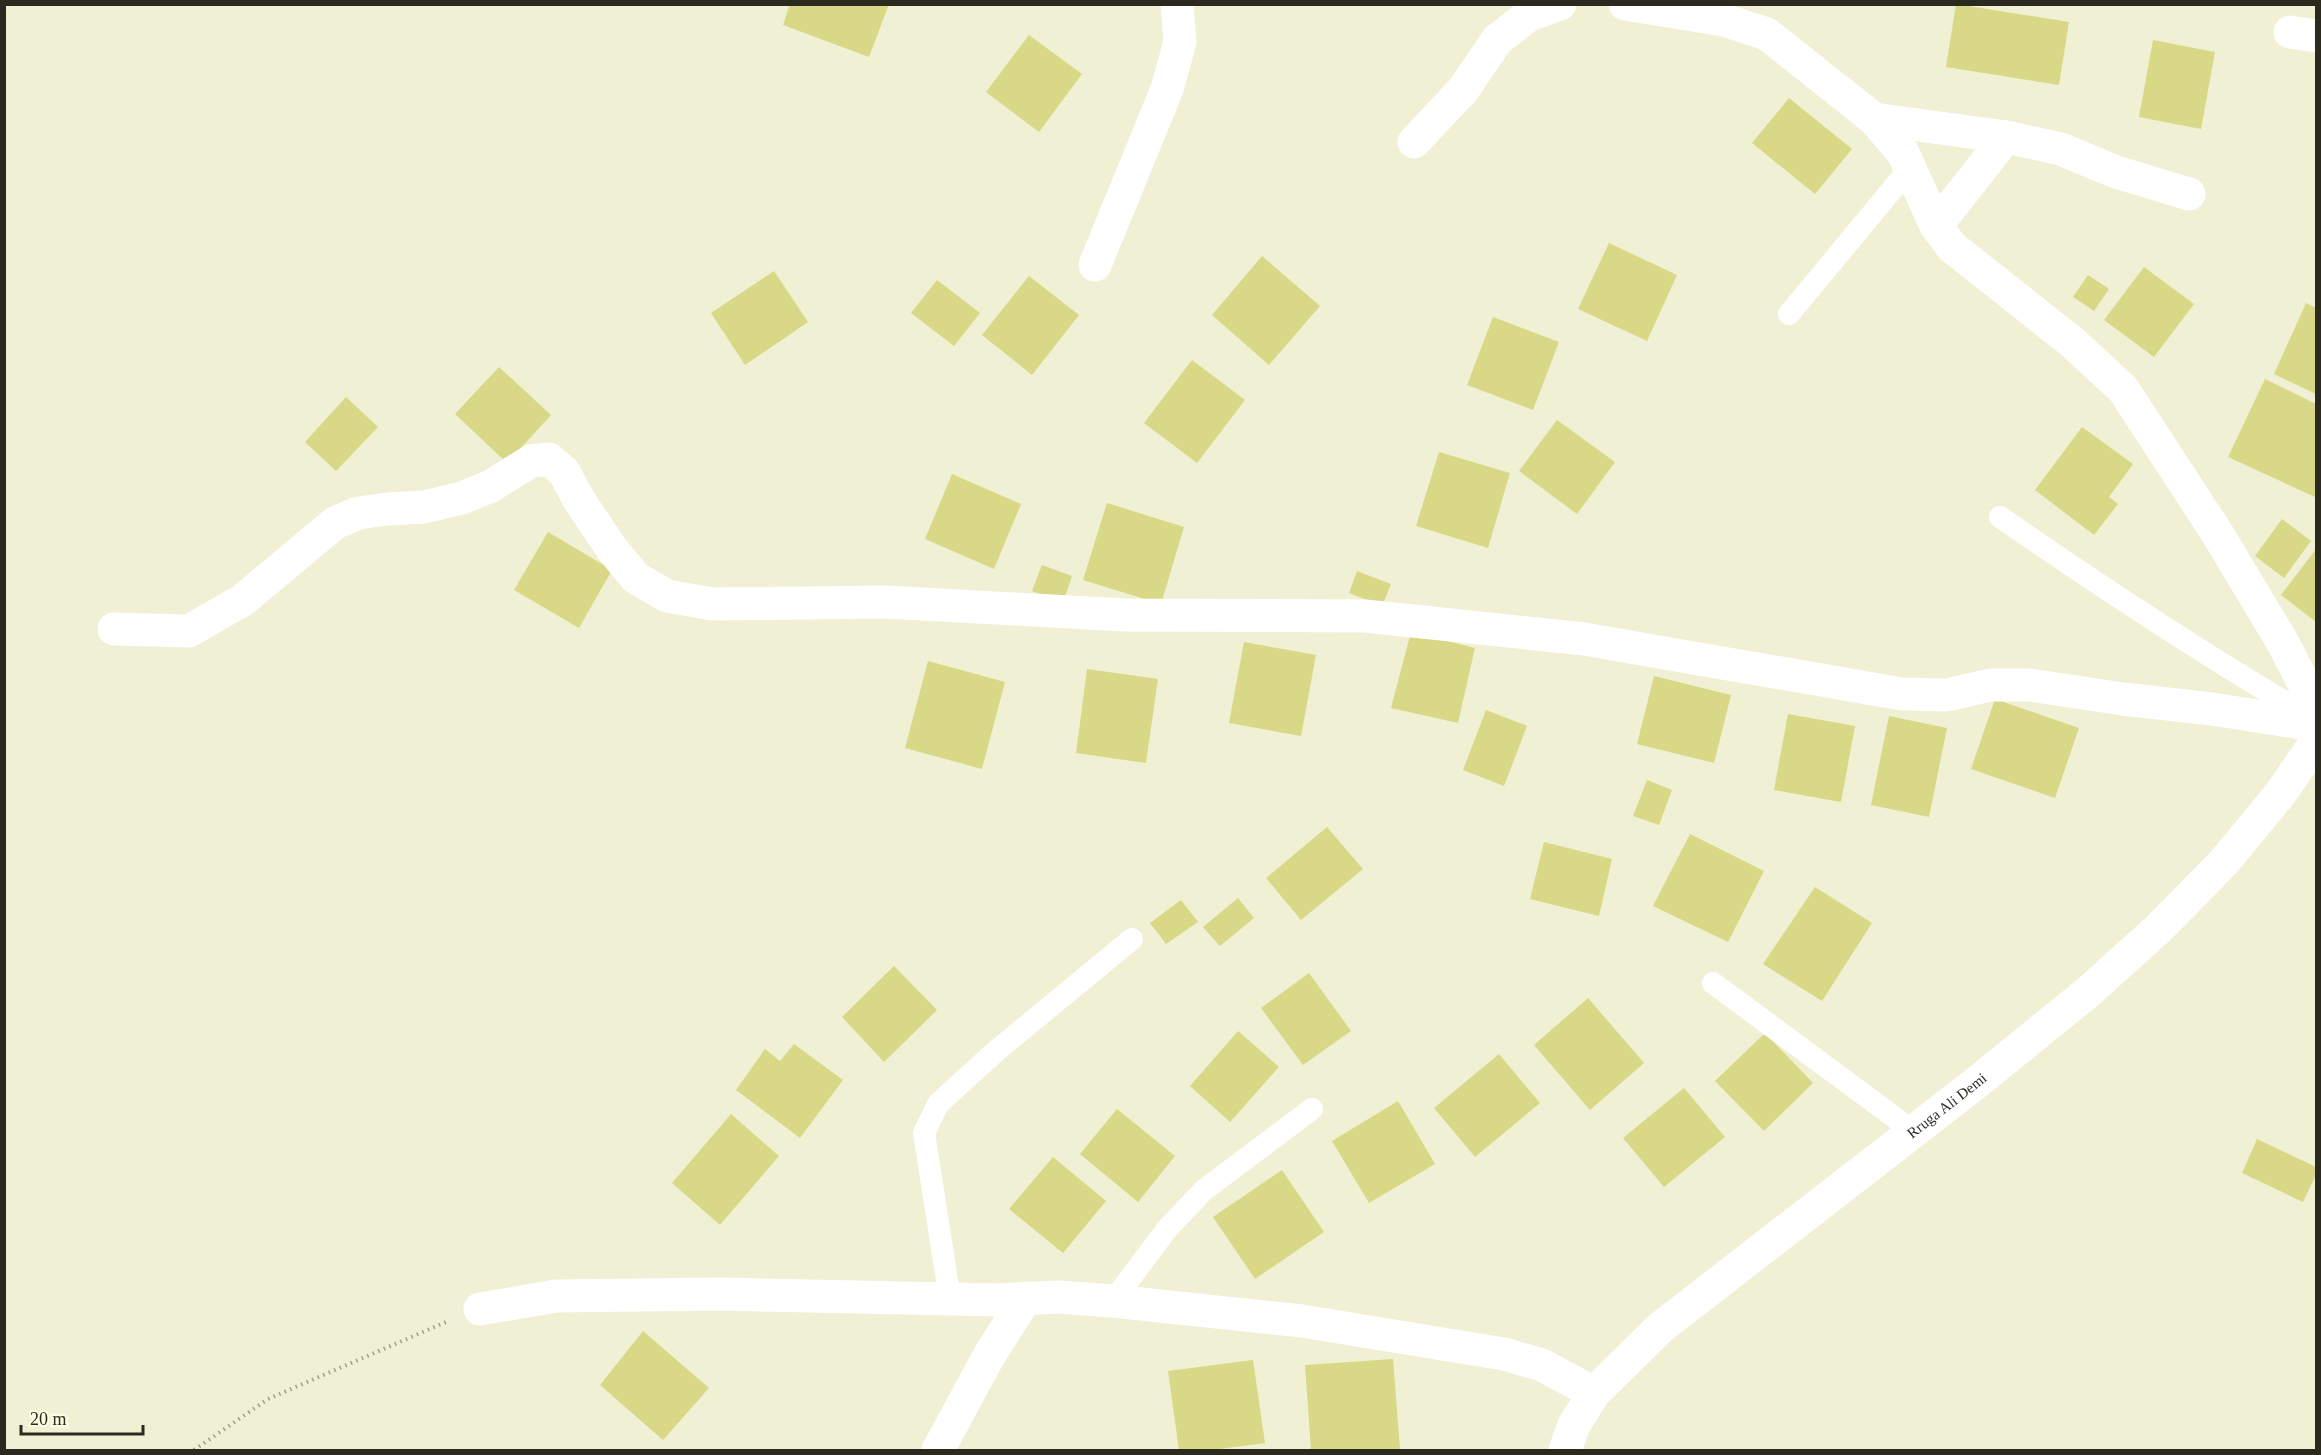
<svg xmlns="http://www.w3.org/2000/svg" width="2321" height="1455" font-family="Georgia,serif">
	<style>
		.building { fill: #d9d886 }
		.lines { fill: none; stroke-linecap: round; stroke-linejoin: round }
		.path { stroke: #a0a08a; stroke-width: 4; stroke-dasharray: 1.5 4.5; stroke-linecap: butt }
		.lane { stroke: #fff; stroke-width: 22 }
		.street { stroke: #fff; stroke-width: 33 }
		.secondary { stroke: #fff; stroke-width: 33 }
		.labels { text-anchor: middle; stroke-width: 4.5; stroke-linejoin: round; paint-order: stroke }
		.street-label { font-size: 15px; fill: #2a2a1f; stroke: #fdfee1 }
	</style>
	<rect width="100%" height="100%" fill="#f0f0d4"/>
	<!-- building -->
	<g class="building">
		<path d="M790 4H889L869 57 783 25Z"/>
		<path d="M1956 4 2069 22 2059 85 1946 67Z"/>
		<path d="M1029 35 1082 74 1039 132 986 92Z"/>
		<path d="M2153 40 2215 52 2201 129 2139 117Z"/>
		<path d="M1789 98 1852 149 1815 194 1752 143Z"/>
		<path d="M1609 243 1677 275 1647 341 1578 309Z"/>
		<path d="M1262 256 1320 306 1269 365 1212 315Z"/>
		<path d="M2144 267 2194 304 2154 357 2104 320Z"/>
		<path d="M774 271 808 322 745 365 711 313Z"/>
		<path d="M2088 275 2109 289 2094 311 2073 297Z"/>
		<path d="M1029 276 1079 315 1032 375 982 335Z"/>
		<path d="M937 280 980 313 954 346 911 313Z"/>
		<path d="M2306 303 2316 308V394L2274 374Z"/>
		<path d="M1493 317 1559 342 1533 410 1467 385Z"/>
		<path d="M1192 360 1245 400 1197 463 1144 423Z"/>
		<path d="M499 367 551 415 507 463 455 414Z"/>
		<path d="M2265 379 2316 404V494L2315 497 2228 457Z"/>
		<path d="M346 397 378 427 336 471 305 442Z"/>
		<path d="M1557 420 1615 462 1577 514 1519 471Z"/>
		<path d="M2082 427 2133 464 2109 497 2118 504 2094 535 2035 490Z"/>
		<path d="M1439 452 1510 473 1488 548 1416 526Z"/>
		<path d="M952 474 1021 504 994 569 925 539Z"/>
		<path d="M1107 503 1184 527 1161 604 1083 580Z"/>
		<path d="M2282 519 2311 541 2284 578 2255 556Z"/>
		<path d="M548 532 612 570 579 628 514 590Z"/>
		<path d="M2316 549V622L2281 595Z"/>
		<path d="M1042 565 1072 576 1063 603 1032 591Z"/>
		<path d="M1357 571 1391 584 1382 606 1349 593Z"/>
		<path d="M1411 632 1475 648 1458 723 1391 708Z"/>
		<path d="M1244 642 1316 655 1301 736 1229 723Z"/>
		<path d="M928 661 1005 682 982 769 905 748Z"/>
		<path d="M1087 669 1158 679 1146 763 1076 753Z"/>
		<path d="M1654 676 1731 695 1714 763 1637 744Z"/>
		<path d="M1995 699 2079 728 2055 798 1971 769Z"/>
		<path d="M1486 710 1527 726 1504 786 1463 770Z"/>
		<path d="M1788 714 1855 726 1841 802 1774 790Z"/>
		<path d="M1889 716 1947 728 1929 817 1871 805Z"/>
		<path d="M1647 780 1672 790 1659 825 1633 816Z"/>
		<path d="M1327 827 1363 869 1301 920 1266 878Z"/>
		<path d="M1690 834 1764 871 1728 942 1653 906Z"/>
		<path d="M1544 842 1612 859 1599 916 1530 899Z"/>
		<path d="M1815 887 1872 923 1822 1001 1763 964Z"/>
		<path d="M1238 898 1254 918 1220 946 1203 927Z"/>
		<path d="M1181 900 1198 922 1166 944 1150 923Z"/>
		<path d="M894 966 937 1010 884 1062 842 1017Z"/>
		<path d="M1309 973 1351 1031 1303 1065 1261 1008Z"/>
		<path d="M1588 998 1644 1063 1590 1110 1534 1045Z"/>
		<path d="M1238 1031 1279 1067 1230 1122 1190 1086Z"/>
		<path d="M1765 1033 1813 1083 1764 1131 1715 1081Z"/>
		<path d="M794 1044 843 1080 800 1138 736 1090 765 1049 780 1061Z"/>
		<path d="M1499 1054 1540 1103 1475 1157 1434 1108Z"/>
		<path d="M1684 1088 1725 1137 1664 1187 1623 1138Z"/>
		<path d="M1398 1101 1435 1164 1369 1203 1332 1141Z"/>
		<path d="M1117 1109 1175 1156 1138 1202 1080 1154Z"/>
		<path d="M731 1114 779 1156 720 1225 672 1183Z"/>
		<path d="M2257 1139 2316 1167V1175L2303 1202 2242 1173Z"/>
		<path d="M1053 1157 1106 1201 1063 1253 1009 1209Z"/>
		<path d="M1282 1170 1324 1232 1255 1279 1213 1217Z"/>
		<path d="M643 1331 709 1388 663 1440 600 1385Z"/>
		<path d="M1393 1359 1400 1449 1311 1450 1305 1365Z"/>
		<path d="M1253 1360 1265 1443 1212 1450H1179L1168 1371Z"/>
	</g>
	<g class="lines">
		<!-- path -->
		<path class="path" d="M194 1450 268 1399 446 1322"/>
		<!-- lane -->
		<g class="lane">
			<path d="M1789 314 1910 168"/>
			<path d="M2000 517C2103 588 2205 656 2314 719"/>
			<path d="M1713 983 1913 1131"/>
			<path d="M950 1299 924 1133 938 1104 995 1052 1132 939"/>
			<path d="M1113 1301 1167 1229 1204 1190 1312 1109"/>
		</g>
		<!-- street -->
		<g class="street">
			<path d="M1625 4 1724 20 1767 34 1874 119 1903 153 1936 226 1952 247 2072 342 2123 389 2217 533 2283 643 2316 707"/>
			<path d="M2290 32 2316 36"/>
			<path d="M1874 119 2006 137 2061 149 2116 172 2189 194"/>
			<path d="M1414 142 1463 90 1497 40 1529 15 1560 4"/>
			<path d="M1936 226 2006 137"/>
			<path d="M1095 265 1167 89 1180 42 1177 4"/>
			<path d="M114 629 189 631 243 600 335 523 358 513 388 509 424 507 462 498 491 486 531 461 549 459 564 472 579 500 612 549 636 578 667 596 713 604 885 602 1125 615 1365 616 1584 639 1902 694 1947 695 1990 685H2030L2123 699 2212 709 2316 725"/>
			<path d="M480 1309 556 1296 721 1294 999 1300 1058 1297 1113 1301 1302 1321 1504 1354 1542 1365 1594 1393"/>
			<path d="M938 1450 990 1354 1026 1298"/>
		</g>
		<!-- secondary -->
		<path class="secondary" id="s1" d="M1565 1450 1574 1425 1594 1393 1660 1328 1976 1083 2087 993 2158 929 2224 862 2280 794 2316 742"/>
	</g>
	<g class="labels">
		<!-- street labels -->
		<g class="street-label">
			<text dy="5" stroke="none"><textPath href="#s1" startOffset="520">Rruga Ali Demi</textPath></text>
		</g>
	</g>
	<!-- border -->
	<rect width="2321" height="1455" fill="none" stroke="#2a2a1f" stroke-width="12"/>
	<!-- scale -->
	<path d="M21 1425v9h122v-9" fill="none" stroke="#2a2a1f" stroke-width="3"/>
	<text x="30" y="1425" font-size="18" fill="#2a2a1f" stroke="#fdfee1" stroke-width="4.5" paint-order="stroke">20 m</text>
</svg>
